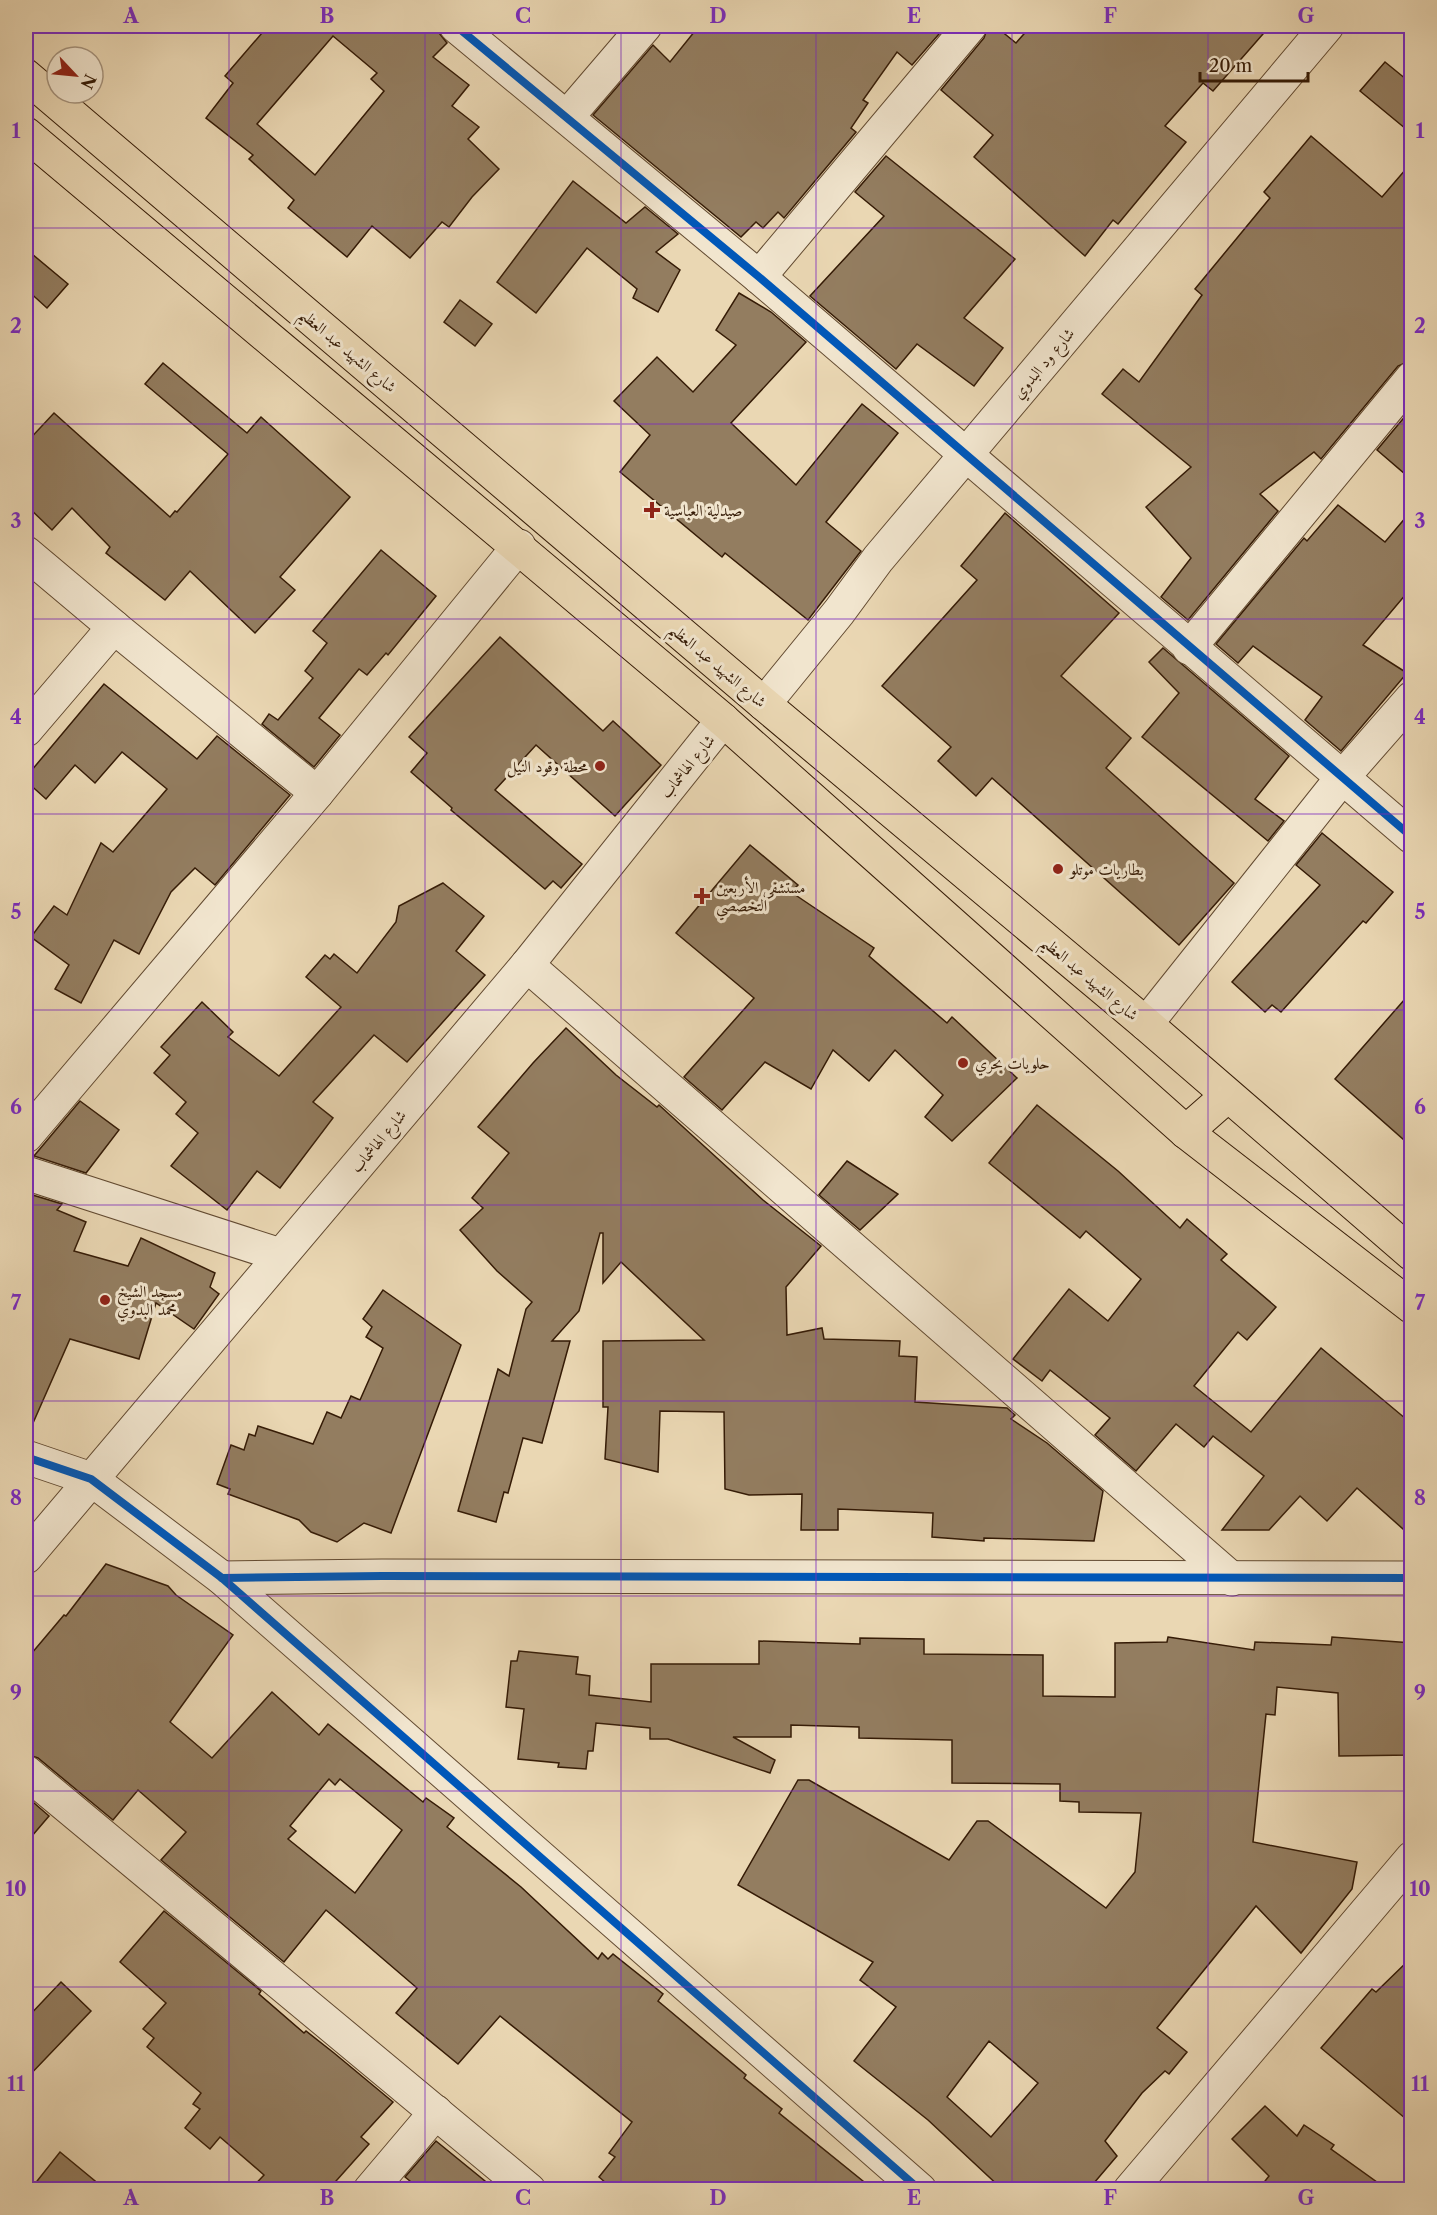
<svg xmlns="http://www.w3.org/2000/svg" width="1437" height="2215" font-family="'Libre Caslon Text',Amiri,serif">
	<style>
		.building { fill: #937d60; stroke: #351b06; stroke-width: 1.5; fill-rule: evenodd }
		.lines { fill: none; stroke-linecap: round; stroke-linejoin: round }
		.minor-casing { stroke: #624a31; stroke-width: 35 }
		.major-casing { stroke: #351b06; stroke-width: 35 }
		.minor { stroke: #f1e5ce; stroke-width: 33 }
		.major { stroke: #ead7b3; stroke-width: 33 }
		.cycleway-casing { stroke: #f1e5ce; stroke-width: 11 }
		.cycleway { stroke: #0057b8; stroke-width: 8 }
		.grid { fill: none; stroke: #7b2cbf; stroke-width: 1.5; stroke-opacity: 0.55 }
		.poi-dot { fill: #8f2418; stroke: #f1e5ce; stroke-width: 2 }
		.labels { text-anchor: middle; stroke-width: 6; stroke-linejoin: round; paint-order: stroke }
		.street-label { font-size: 16px; fill: #351b06; stroke: #f1e5ce }
		.poi-label { font-size: 16px; fill: #351b06; stroke: #f1e5ce; text-anchor: start }
		.neatline { fill: none; stroke: #7b2cbf; stroke-width: 2 }
		.grid-label { font-size: 20px; text-anchor: middle; font-weight: bold; fill: #7b2cbf }
	</style>
	<rect width="100%" height="100%" fill="#ead7b3"/>
	<filter id="stains"><feTurbulence type="fractalNoise" baseFrequency=".00333" numOctaves="4"/><feColorMatrix values="0 0 0 0 .2 0 0 0 0 .09 0 0 0 0 .02 0 0 0 .5 -.17"/></filter>
	<radialGradient id="worn" r=".72"><stop offset=".6" stop-color="#630" stop-opacity="0"/><stop offset="1" stop-color="#630" stop-opacity=".3"/></radialGradient>
	<!-- building -->
	<g class="building">
		<path d="M268 26H438L439 33 447 43 433 57 469 85 452 106 479 127 468 139 499 169 472 197 449 227 442 222 410 258 372 226 347 257 288 208 294 200 249 159 253 155 206 118 233 83 225 76ZM333 36 377 73 371 79 384 91 315 175 257 124Z"/>
		<path d="M699 26H946L912 65 897 52 863 100 868 103 851 128 856 132 784 218 778 212 763 228 756 222 741 237 593 115 653 45 670 62Z"/>
		<path d="M988 26H995L1016 43 1031 26H1270L1213 91 1203 83 1165 126 1186 142 1118 224 1113 220 1085 256 974 157 993 135 941 90 984 38Z"/>
		<path d="M1385 62 1412 84V134L1360 91Z"/>
		<path d="M1311 136 1382 197 1412 162V360L1398 366 1321 459 1314 452 1260 494 1278 511 1188 620 1161 597 1191 558 1146 507 1191 467 1102 394 1123 369 1139 382 1202 295 1195 289 1270 198 1264 192Z"/>
		<path d="M886 156 1015 259 964 318 1003 348 974 386 917 344 896 369 810 296 884 216 855 192Z"/>
		<path d="M573 181 626 223 645 207 678 234 656 252 680 270 658 312 633 298 637 289 587 248 536 313 497 282Z"/>
		<path d="M26 249 68 284 47 308 26 289Z"/>
		<path d="M739 293 771 312 806 342 731 423 796 485 862 404 898 433 826 522 861 551 808 620 725 553 722 557 620 472 650 435 614 401 657 357 693 392 736 345 716 330Z"/>
		<path d="M460 300 492 324 475 346 444 322Z"/>
		<path d="M163 363 247 433 261 417 350 497 280 577 295 590 255 633 190 571 165 600 106 553 110 547 72 508 52 530 26 505V443L54 413 170 517 175 511 177 512 228 454 145 384Z"/>
		<path d="M1412 408V480L1377 450Z"/>
		<path d="M1338 505 1385 542 1412 510V587L1363 645 1407 673 1341 751 1305 720 1322 697 1253 646 1238 663 1216 644 1304 538 1307 541Z"/>
		<path d="M1005 513 1119 613 1061 676 1131 738 1106 768 1234 883 1179 945 992 778 976 796 938 761 951 747 882 686 977 580 961 566Z"/>
		<path d="M381 550 436 596 388 655 386 653 367 675 359 669 319 718 340 735 314 767 262 724 269 714 278 720 313 678 305 671 327 643 313 631Z"/>
		<path d="M500 637 603 731 613 721 661 765 615 816 536 745 495 790 582 864 561 888 553 881 545 889 451 810 452 808 411 772 427 753 409 737Z"/>
		<path d="M1163 648 1289 756 1255 799 1284 821 1268 841 1142 737 1179 693 1149 662Z"/>
		<path d="M104 684 197 759 217 736 290 795 215 885 195 868 171 892 139 954 114 940 81 1003 55 989 69 965 31 937 54 906 67 915 101 843 113 852 167 789 122 752 95 783 75 765 46 799 26 781V777Z"/>
		<path d="M1322 833 1393 892 1366 923 1363 921 1281 1012 1272 1005 1265 1012 1232 982 1320 885 1296 865Z"/>
		<path d="M750 845 798 885 791 892 874 948 869 956 947 1023 952 1017 1017 1078 952 1141 925 1117 943 1095 895 1050 869 1081 833 1050 811 1089 765 1062 722 1110 684 1077 754 998 676 933Z"/>
		<path d="M443 883 484 916 456 951 485 975 407 1062 374 1035 313 1102 333 1118 280 1188 257 1171 227 1210 171 1166 198 1133 176 1114 186 1102 154 1073 170 1055 161 1047 202 1002 233 1032 228 1037 279 1076 341 1007 306 977 325 955 330 959 334 954 357 973 396 922 399 906Z"/>
		<path d="M1412 991V1147L1335 1079Z"/>
		<path d="M566 1028 616 1075 657 1107 659 1105 763 1200 821 1246 786 1287 787 1335 822 1328 824 1339 900 1341 899 1356 917 1357 915 1402 1007 1408 1015 1415 1011 1419 1047 1443 1103 1491 1094 1541 984 1538V1541L932 1537 933 1513 838 1509V1530H801L802 1494 749 1495 725 1489 724 1412 660 1411 658 1472 605 1459 608 1407H603V1341L704 1340 621 1262 603 1283V1233H600L579 1311 552 1341H570L542 1443 523 1438 508 1493 504 1492 496 1522 458 1511 498 1369 509 1376 526 1309 532 1302 497 1271 460 1230 483 1208 472 1198 509 1153 478 1127 533 1063Z"/>
		<path d="M80 1101 119 1130 86 1173 34 1156Z"/>
		<path d="M1037 1105 1118 1171 1180 1228 1187 1219 1227 1254 1221 1260 1276 1307 1247 1340 1238 1332 1194 1386 1251 1432 1321 1348 1412 1424V1537L1357 1488 1327 1521 1300 1496 1269 1530H1222L1264 1476 1213 1436 1204 1447 1176 1424 1136 1471 1095 1435 1110 1418 1050 1370 1042 1381 1013 1359 1069 1289 1108 1321 1141 1279 1086 1231 1080 1238 989 1163Z"/>
		<path d="M847 1161 898 1194 860 1230 819 1195Z"/>
		<path d="M26 1193 62 1204 57 1210 86 1222 74 1251 128 1266 141 1238 215 1273 210 1287 219 1294 194 1329 156 1303 139 1359 70 1339 26 1439Z"/>
		<path d="M383 1290 461 1345 391 1533 364 1523 337 1542 311 1532 299 1520 228 1494 230 1489 217 1484 231 1445 244 1450 249 1434 255 1436 258 1426 313 1444 327 1412 341 1418 351 1396 360 1400 383 1348 366 1337 372 1327 363 1319Z"/>
		<path d="M106 1564 168 1586 176 1595 233 1635 170 1722 212 1758 272 1692 319 1735 328 1724 423 1802 426 1798 454 1818 447 1827 521 1887 598 1959 602 1953 608 1959 613 1954 663 1994 658 2001 664 2006 746 2075 744 2078 782 2109 779 2113 874 2190H614L599 2177 615 2157 609 2153 632 2122 500 2016 458 2064 396 2013 417 1988 326 1910 284 1962 161 1860 186 1832 138 1790 113 1820 38 1758 26 1754V1660L64 1615 66 1616ZM329 1779 335 1785 340 1779 402 1830 355 1893 288 1839 296 1831 290 1826Z"/>
		<path d="M1168 1637 1254 1650 1255 1642 1331 1645 1332 1637 1412 1643V1755L1339 1756 1338 1693 1277 1687 1275 1715 1266 1714 1253 1842 1357 1862 1352 1889 1301 1953 1256 1906 1157 2028 1187 2052 1169 2074 1165 2071 1142 2093 1105 2141 1117 2156 1088 2190H1003L928 2120 854 2061 896 2007 860 1980 873 1962 738 1885 798 1780H809L949 1860 977 1821H988L1106 1908 1135 1872 1141 1813 1079 1812V1802L1060 1801V1784L952 1783V1740L859 1738V1727L791 1725V1737H733L775 1760 770 1773 668 1739H650V1728L596 1723 593 1751H588L586 1769 558 1767 559 1763 518 1759 524 1709 506 1707 511 1661H517L519 1651 578 1657 576 1674 590 1676 589 1695 651 1702V1664H759V1641L860 1644V1638L924 1639V1654L1043 1655V1696L1115 1697V1643L1167 1642ZM989 2041 1038 2083 991 2137 947 2097Z"/>
		<path d="M26 1796 49 1816 26 1843Z"/>
		<path d="M164 1911 261 1991 259 1994 304 2033 306 2031 334 2053 393 2102 361 2137 369 2144 328 2190H250L264 2175 220 2137 210 2149 185 2128 200 2109 193 2104 201 2093 147 2047 154 2038 143 2029 166 2003 120 1962Z"/>
		<path d="M1412 1957V2124L1321 2048 1372 1989 1376 1992Z"/>
		<path d="M61 1982 91 2011 26 2079V2019Z"/>
		<path d="M1265 2106 1297 2136 1304 2125 1334 2145 1331 2149 1388 2190H1258L1269 2176 1232 2139Z"/>
		<path d="M436 2141 496 2190H421L405 2177Z"/>
		<path d="M60 2152 106 2190H30Z"/>
	</g>
	<g class="lines">
		<!-- minor casing -->
		<g class="minor-casing">
			<g id="minor">
				<path d="M456 26 759 277 1412 837"/>
				<path d="M567 117 645 26"/>
				<path d="M759 277 970 26"/>
				<path d="M26 553 114 627 26 730"/>
				<path d="M114 627 317 793"/>
				<path d="M1189 648 1412 378"/>
				<path d="M764 704 839 612 878 559 1327 26"/>
				<path d="M527 965 1232 1579"/>
				<path d="M1146 1024 1341 779 1412 698"/>
				<path d="M26 1136 317 793 519 546"/>
				<path d="M26 1173 280 1255"/>
				<path d="M26 1457 91 1479 222 1578 920 2190"/>
				<path d="M26 1557 527 965 723 720"/>
				<path d="M222 1578 382 1576 1412 1578"/>
				<path d="M26 1772 529 2190"/>
				<path d="M370 2190 436 2112"/>
				<path d="M1130 2190 1412 1858"/>
			</g>
		</g>
		<!-- major casing -->
		<g class="major-casing">
			<g id="major">
				<path d="M26 76 764 704 1146 1024 1412 1254"/>
				<path d="M26 134 723 720 1186 1132 1412 1307"/>
				<path d="M1186 1132 1227 1096"/>
			</g>
		</g>
		<!-- minor -->
		<use href="#minor" class="minor"/>
		<!-- major -->
		<use href="#major" class="major"/>
		<!-- cycleway casing -->
		<g class="cycleway-casing">
			<g id="cycleway">
				<path d="M456 26 759 277 1412 837"/>
				<path d="M26 1457 91 1479 222 1578 920 2190"/>
				<path d="M222 1578 382 1576 1412 1578"/>
			</g>
		</g>
		<!-- cycleway -->
		<use href="#cycleway" class="cycleway"/>
	</g>
	<!-- grid -->
	<path class="grid" d="M229 26V2190M425 26V2190M621 26V2190M816 26V2190M1012 26V2190M1208 26V2190M26 228H1412M26 424H1412M26 619H1412M26 814H1412M26 1010H1412M26 1205H1412M26 1401H1412M26 1596H1412M26 1791H1412M26 1987H1412"/>
	<!-- markers -->
	<g class="poi-dot">
		<path d="M649 501h6v6h6v6h-6v6h-6v-6h-6v-6h6z"/>
		<circle cx="600" cy="766" r="6"/>
		<circle cx="1058" cy="869" r="6"/>
		<path d="M699 887h6v6h6v6h-6v6h-6v-6h-6v-6h6z"/>
		<circle cx="963" cy="1063" r="6"/>
		<circle cx="105" cy="1300" r="6"/>
	</g>
	<g class="labels">
		<!-- street labels -->
		<g class="street-label">
			<text transform="translate(348 350) rotate(40)" y="6">شارع الشهيد عبد العظيم</text>
			<text transform="translate(1043 363) rotate(-50)" y="6">شارع ود البدوي</text>
			<text transform="translate(718 665) rotate(40)" y="6">شارع الشهيد عبد العظيم</text>
			<text transform="translate(687 766) rotate(-51)" y="6">شارع الهاشماب</text>
			<text transform="translate(1090 978) rotate(40)" y="6">شارع الشهيد عبد العظيم</text>
			<text transform="translate(378 1141) rotate(-50)" y="6">شارع الهاشماب</text>
		</g>
		<!-- poi labels -->
		<g class="poi-label">
			<text x="664" y="516">صيدلية العباسية</text>
			<text x="588" y="772" text-anchor="end">محطة وقود النيل</text>
			<text x="1070" y="875">بطاريات موتلو</text>
			<text x="716" y="893">مستشفى الأربعين<tspan x="716" dy="18">التخصصي</tspan></text>
			<text x="975" y="1069">حلويات بحري</text>
			<text x="117" y="1297">مسجد الشيخ<tspan x="117" dy="18">محمد البدوي</tspan></text>
		</g>
	</g>
	<!-- margin -->
	<rect width="1437" height="2215" fill="none" stroke="#ead7b3" stroke-width="66"/>
	<!-- north arrow -->
	<g transform="translate(75 75) rotate(116)"><circle r="28" fill="#f1e5ce" stroke="#a6947e" stroke-width="1.5"/>
	<path d="M0-4.5L10 22L0 15L-10 22Z" fill="#8f2418"/>
	<text y="-9" font-size="16" font-weight="bold" text-anchor="middle" fill="#351b06">N</text>
	</g>
	<!-- scale -->
	<path d="M1200 72v9h108v-9" fill="none" stroke="#351b06" stroke-width="3"/>
	<text x="1209" y="72" font-size="18" fill="#351b06" stroke="#f1e5ce" stroke-width="4.5" paint-order="stroke">20 m</text>
	<rect x="33" y="33" width="1371" height="2149" class="neatline"/>
	<g class="grid-label">
		<text x="131" y="23">A</text>
		<text x="327" y="23">B</text>
		<text x="523" y="23">C</text>
		<text x="718" y="23">D</text>
		<text x="914" y="23">E</text>
		<text x="1110" y="23">F</text>
		<text x="1306" y="23">G</text>
		<text x="16" y="138">1</text>
		<text x="1420" y="138">1</text>
		<text x="16" y="333">2</text>
		<text x="1420" y="333">2</text>
		<text x="16" y="528">3</text>
		<text x="1420" y="528">3</text>
		<text x="16" y="724">4</text>
		<text x="1420" y="724">4</text>
		<text x="16" y="919">5</text>
		<text x="1420" y="919">5</text>
		<text x="16" y="1114">6</text>
		<text x="1420" y="1114">6</text>
		<text x="16" y="1310">7</text>
		<text x="1420" y="1310">7</text>
		<text x="16" y="1505">8</text>
		<text x="1420" y="1505">8</text>
		<text x="16" y="1700">9</text>
		<text x="1420" y="1700">9</text>
		<text x="16" y="1896">10</text>
		<text x="1420" y="1896">10</text>
		<text x="16" y="2091">11</text>
		<text x="1420" y="2091">11</text>
		<text x="131" y="2205">A</text>
		<text x="327" y="2205">B</text>
		<text x="523" y="2205">C</text>
		<text x="718" y="2205">D</text>
		<text x="914" y="2205">E</text>
		<text x="1110" y="2205">F</text>
		<text x="1306" y="2205">G</text>
	</g>
	<rect width="100%" height="100%" filter="url(#stains)"/>
	<rect width="100%" height="100%" fill="url(#worn)"/>
</svg>
